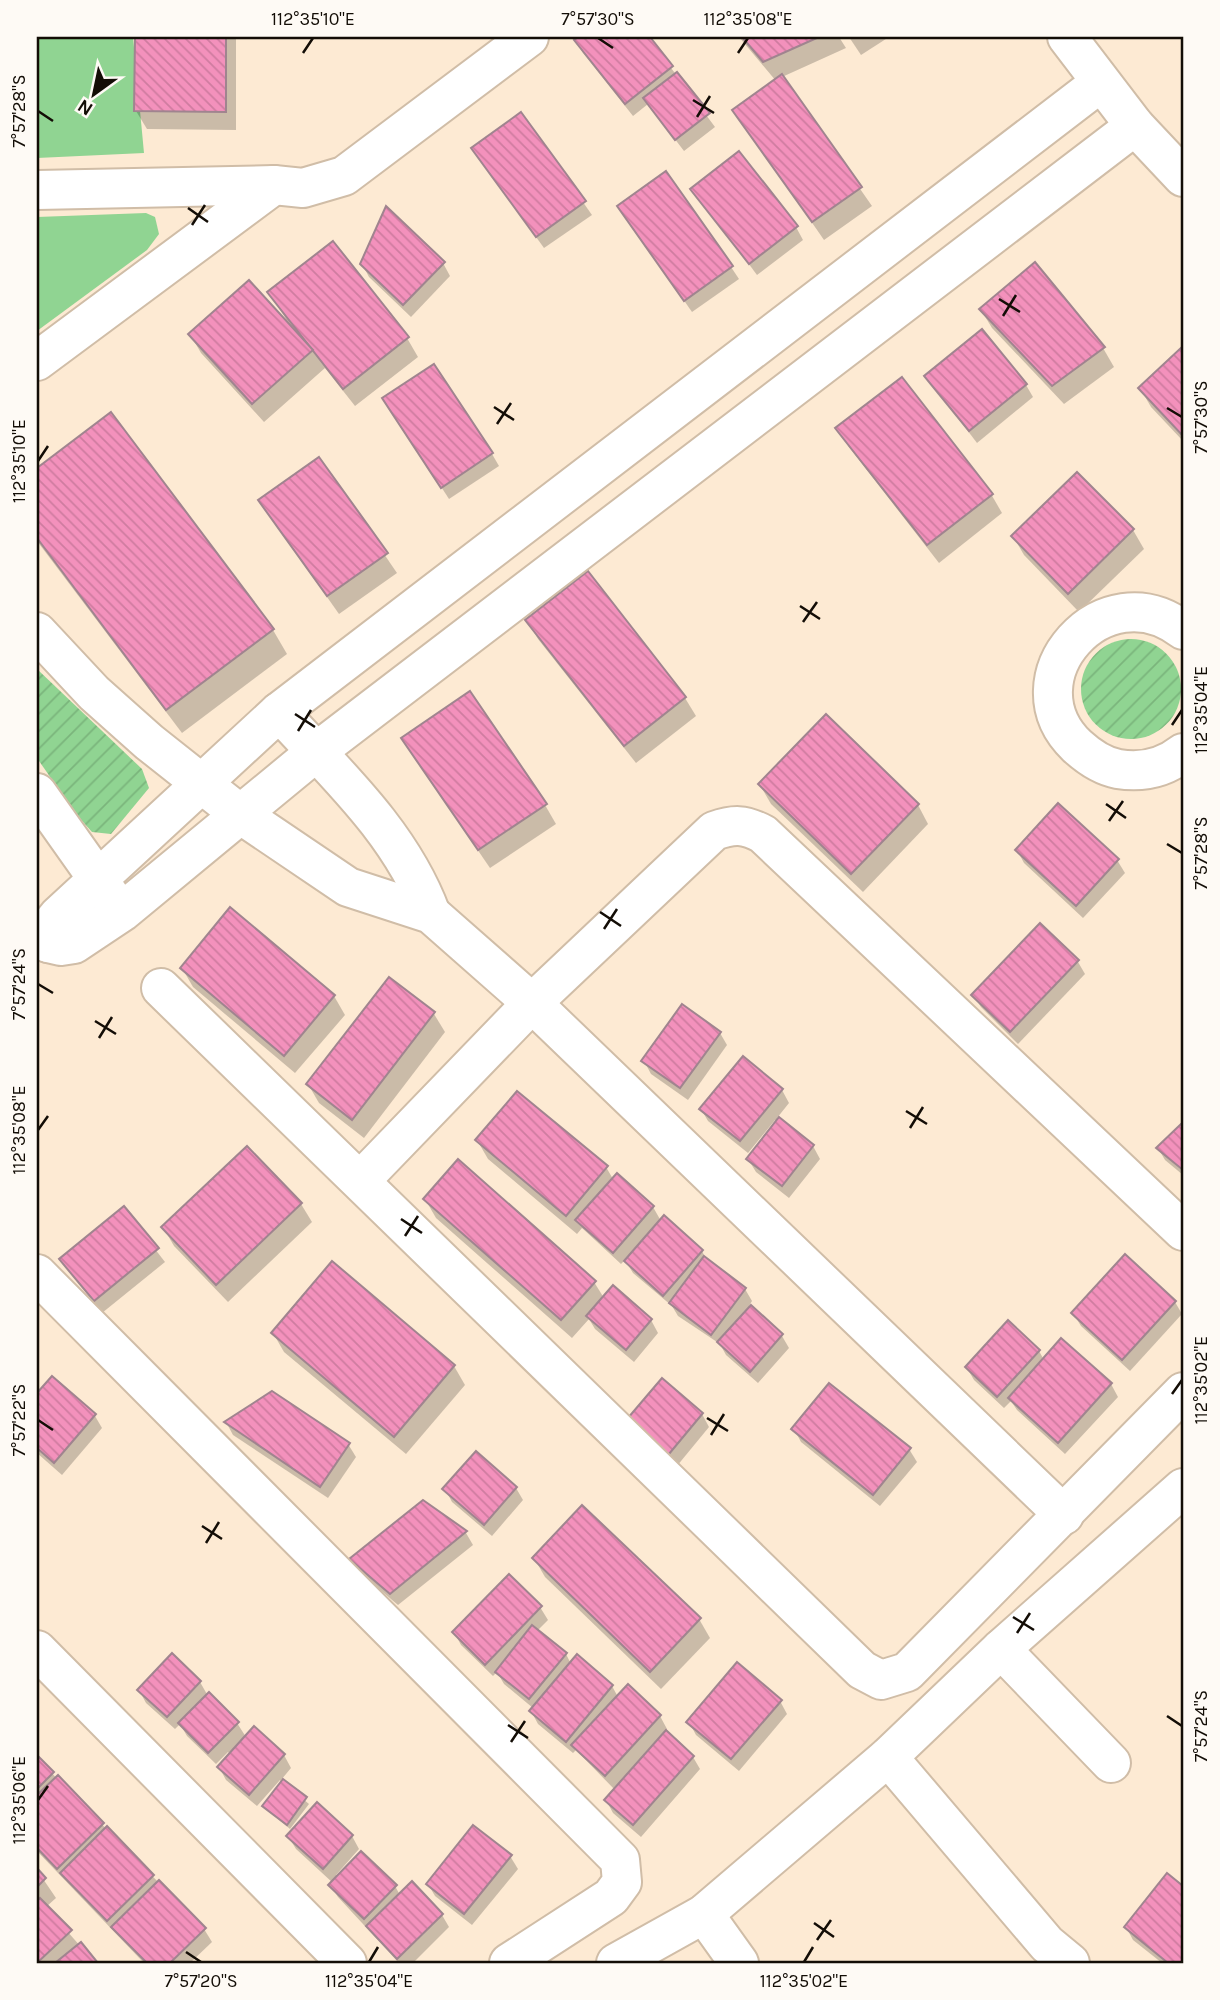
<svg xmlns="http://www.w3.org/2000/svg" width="1220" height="2000" font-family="Karla,sans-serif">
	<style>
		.green { fill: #90d492 }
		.garden { fill: url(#garden-furrows) }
		.shadow { fill: #0003 }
		.building { fill: url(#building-back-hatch); stroke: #a0848f; stroke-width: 2 }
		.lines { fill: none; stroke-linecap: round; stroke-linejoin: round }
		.minor-casing { stroke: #d0bda7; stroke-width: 42 }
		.minor { stroke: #fff; stroke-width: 38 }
		.ticks { fill: none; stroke: #130d06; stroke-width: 2.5 }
		.neatline { fill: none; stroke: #130d06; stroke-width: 2.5 }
		.ticks-label { font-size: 18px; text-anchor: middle; fill: #130d06 }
	</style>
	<defs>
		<pattern id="garden-furrows" width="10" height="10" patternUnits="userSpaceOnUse" patternTransform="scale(1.75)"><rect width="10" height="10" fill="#90d492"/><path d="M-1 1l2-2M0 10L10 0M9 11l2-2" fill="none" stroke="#7bb57c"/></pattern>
		<pattern id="building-back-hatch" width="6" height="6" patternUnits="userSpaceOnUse" patternTransform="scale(1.75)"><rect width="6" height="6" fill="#f391bc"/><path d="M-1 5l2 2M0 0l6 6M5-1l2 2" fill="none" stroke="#cf7ca0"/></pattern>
	</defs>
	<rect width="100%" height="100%" fill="#fdead3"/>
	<!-- green -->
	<g class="green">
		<path d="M37 37H133L144 153 37 158Z"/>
		<path d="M146 213 155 217 159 234 147 250 37 331V217Z"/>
	</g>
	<!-- garden -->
	<g class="garden">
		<circle cx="1131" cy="689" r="50"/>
		<path d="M37 669 142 769 149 788 111 834 92 832 75 813 37 758Z"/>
	</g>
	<!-- shadow -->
	<g class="shadow">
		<path d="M136 37H236V130L147 129 136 111Z"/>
		<path d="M581 37H648L715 127 684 151 648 104 633 116 583 53 576 41Z"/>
		<path d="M739 37H839L846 48 782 77 872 206 824 240 734 110 776 81Z"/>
		<path d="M849 37H889L861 55Z"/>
		<path d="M521 114 592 215 544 248 481 161Z"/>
		<path d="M693 189 796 227 803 240 757 275Z"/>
		<path d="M619 207 731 267 739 279 692 312Z"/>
		<path d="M443 263 450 276 411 317 369 277 362 264Z"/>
		<path d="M1034 264 1103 348 1114 367 1064 404 992 328 981 310Z"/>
		<path d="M269 293 407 338 418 357 355 406 325 368 264 422 201 353 190 334 284 321 286 319Z"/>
		<path d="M1183 348V441L1151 407 1140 388Z"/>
		<path d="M926 376 1026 385 1033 397 977 443Z"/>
		<path d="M392 411 492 454 499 466 449 499Z"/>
		<path d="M110 415 273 630 287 654 182 733 37 541V470Z"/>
		<path d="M838 429 991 494 1002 513 939 563 849 447Z"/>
		<path d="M319 459 397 573 339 614 272 519Z"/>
		<path d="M1133 530 1144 549 1079 612 1024 555 1013 536Z"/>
		<path d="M527 620 685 698 696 716 636 763 538 639Z"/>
		<path d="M414 757 545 805 556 824 490 868Z"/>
		<path d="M760 785 918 805 928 824 863 892 771 804Z"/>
		<path d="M1017 850 1117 860 1125 873 1083 918 1024 863Z"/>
		<path d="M1040 926 1078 962 1085 974 1018 1044 981 1007 973 995Z"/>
		<path d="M182 968 334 996 345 1015 295 1073 193 987Z"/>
		<path d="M434 1014 445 1032 364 1138 319 1103 308 1084Z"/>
		<path d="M720 1033 727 1045 688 1100 651 1074 644 1061Z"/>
		<path d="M782 1090 789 1103 777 1118 813 1146 820 1159 789 1198 756 1172 748 1159 777 1122 775 1120 748 1153 708 1121 701 1109Z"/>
		<path d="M1183 1124V1175L1165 1160 1158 1148Z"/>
		<path d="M477 1140 606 1167 613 1179 653 1207 661 1221 664 1218 702 1251 707 1261 745 1289 752 1301 749 1306 782 1336 789 1348 758 1383 726 1355 720 1344 678 1316 672 1306 633 1273 625 1260 621 1264 582 1228 577 1234 488 1159Z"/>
		<path d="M425 1199 594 1282 604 1298 613 1287 651 1320 658 1333 634 1362 595 1329 589 1319 572 1338 436 1218Z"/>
		<path d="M301 1204 312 1222 228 1302 174 1246 163 1227Z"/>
		<path d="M124 1209 165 1262 102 1313 62 1260Z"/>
		<path d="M1175 1302 1182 1314 1130 1371 1081 1326 1073 1313Z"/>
		<path d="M273 1333 454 1366 465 1385 406 1454 284 1352Z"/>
		<path d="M1039 1351 1044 1360 1111 1384 1118 1397 1065 1454 1017 1410 1011 1401 1004 1408 974 1380 967 1368Z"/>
		<path d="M52 1378 95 1416 102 1428 62 1475 37 1453V1396Z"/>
		<path d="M702 1414 709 1427 672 1472 632 1438Z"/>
		<path d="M226 1422 348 1444 356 1457 328 1498 233 1435Z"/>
		<path d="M794 1429 909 1449 917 1462 880 1506 801 1442Z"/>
		<path d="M516 1488 523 1500 492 1536 452 1502 445 1489Z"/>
		<path d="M423 1502 466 1533 473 1545 398 1605 359 1572 352 1559Z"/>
		<path d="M534 1558 699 1619 710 1638 661 1689 545 1577Z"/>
		<path d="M540 1607 548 1620 537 1631 566 1654 571 1664 612 1686 618 1697 628 1686 660 1716 667 1729 665 1732 693 1757 700 1769 641 1837 613 1813 606 1800 615 1790 576 1750 573 1753 538 1724 531 1711 533 1708 504 1684 497 1672 493 1676 461 1645 454 1632Z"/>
		<path d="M200 1682 208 1696 237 1723 246 1737 284 1755 291 1768 281 1780 309 1804 290 1829 264 1807 282 1782 280 1780 257 1806 226 1780 219 1767 230 1754 228 1752 216 1764 187 1736 180 1724 175 1729 146 1703 139 1690Z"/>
		<path d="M780 1701 787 1714 739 1771 696 1735 689 1722Z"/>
		<path d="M37 1758 204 1929 212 1942 190 1963H144L37 1851Z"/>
		<path d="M288 1836H352L359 1849 336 1875 395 1886 400 1895 442 1915 449 1927 413 1963H399L338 1897 330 1885 333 1883 296 1849Z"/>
		<path d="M510 1856 518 1869 472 1925 435 1896 428 1884Z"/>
		<path d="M37 1870 56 1898 46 1907 95 1963H37Z"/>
		<path d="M1168 1875 1183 1888V1963H1162L1133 1940 1126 1927Z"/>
	</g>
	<!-- building -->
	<g class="building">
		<path d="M135 37H226V112L134 111Z"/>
		<path d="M578 37H650L673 66 625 104 574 40Z"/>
		<path d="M742 37H819L763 62Z"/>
		<path d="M677 72 710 113 675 140 643 98Z"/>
		<path d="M782 74 862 187 812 222 732 110Z"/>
		<path d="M521 112 586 201 536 237 471 148Z"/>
		<path d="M739 151 798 226 749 264 690 189Z"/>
		<path d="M666 171 733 266 684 301 617 206Z"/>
		<path d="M386 206 445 262 403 305 360 264Z"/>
		<path d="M333 241 409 337 343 389 267 292Z"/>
		<path d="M1035 262 1105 347 1052 386 979 309Z"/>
		<path d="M249 280 313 350 252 404 188 334Z"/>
		<path d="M982 329 1027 384 969 431 924 376Z"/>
		<path d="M1183 346V436L1138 388Z"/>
		<path d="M434 364 493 453 441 488 382 398Z"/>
		<path d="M902 377 993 494 927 545 835 428Z"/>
		<path d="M111 412 274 629 166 710 37 538V468Z"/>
		<path d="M319 457 388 553 327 596 258 500Z"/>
		<path d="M1077 472 1134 529 1068 594 1011 536Z"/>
		<path d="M588 571 686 697 624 746 525 620Z"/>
		<path d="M470 691 547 804 478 850 401 738Z"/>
		<path d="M826 714 919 804 851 874 758 784Z"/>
		<path d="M1058 803 1119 859 1076 906 1015 850Z"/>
		<path d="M230 907 335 995 284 1056 180 968Z"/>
		<path d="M1040 923 1079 960 1010 1032 971 995Z"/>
		<path d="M389 977 435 1012 352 1120 306 1084Z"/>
		<path d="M682 1004 721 1032 680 1088 641 1061Z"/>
		<path d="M743 1056 783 1089 740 1141 699 1109Z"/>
		<path d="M517 1091 608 1166 566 1216 475 1140Z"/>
		<path d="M779 1117 814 1145 782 1186 746 1159Z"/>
		<path d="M1183 1122V1170L1156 1148Z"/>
		<path d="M247 1146 302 1203 216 1285 161 1227Z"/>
		<path d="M458 1159 596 1281 561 1320 423 1199Z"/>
		<path d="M617 1173 654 1206 613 1253 575 1220Z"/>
		<path d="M124 1206 159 1248 94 1301 59 1259Z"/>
		<path d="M664 1215 703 1250 663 1296 624 1261Z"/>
		<path d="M1125 1254 1176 1301 1122 1360 1071 1313Z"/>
		<path d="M704 1256 746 1288 711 1335 669 1303Z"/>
		<path d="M332 1261 455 1365 394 1437 271 1333Z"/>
		<path d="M613 1285 652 1319 626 1350 586 1316Z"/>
		<path d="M751 1305 783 1334 750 1372 717 1342Z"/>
		<path d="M1008 1320 1040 1350 997 1397 965 1367Z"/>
		<path d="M1061 1338 1112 1383 1058 1443 1008 1398Z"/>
		<path d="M52 1376 96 1414 54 1463 37 1448V1393Z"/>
		<path d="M662 1378 703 1413 664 1460 622 1425Z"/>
		<path d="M829 1383 911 1448 873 1495 791 1429Z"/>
		<path d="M272 1391 350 1443 320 1487 224 1422Z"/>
		<path d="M476 1451 517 1487 484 1525 442 1489Z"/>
		<path d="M423 1500 467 1531 390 1594 349 1559Z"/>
		<path d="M582 1505 701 1618 650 1672 532 1558Z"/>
		<path d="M509 1574 542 1606 485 1665 452 1632Z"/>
		<path d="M532 1625 567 1653 529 1699 495 1672Z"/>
		<path d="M172 1653 201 1681 167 1717 137 1690Z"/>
		<path d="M577 1654 613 1685 566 1742 529 1711Z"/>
		<path d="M737 1662 782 1700 731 1759 686 1722Z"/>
		<path d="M628 1684 661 1715 605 1776 571 1745Z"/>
		<path d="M209 1692 239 1722 208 1753 178 1723Z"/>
		<path d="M254 1726 285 1754 249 1795 217 1767Z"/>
		<path d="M666 1730 694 1756 633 1825 604 1800Z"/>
		<path d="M37 1755 54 1772 37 1789Z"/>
		<path d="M58 1775 104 1823 57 1869 37 1848V1795Z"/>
		<path d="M283 1779 307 1797 287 1825 262 1806Z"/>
		<path d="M317 1802 353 1835 323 1869 286 1836Z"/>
		<path d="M473 1825 512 1855 464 1914 426 1884Z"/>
		<path d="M107 1826 154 1875 107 1921 60 1873Z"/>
		<path d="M361 1851 397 1885 364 1919 328 1885Z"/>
		<path d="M37 1868 46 1878 37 1887Z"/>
		<path d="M1167 1873 1183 1886V1963H1168L1124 1927Z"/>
		<path d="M159 1880 206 1928 170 1963H147L111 1927Z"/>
		<path d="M412 1881 443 1914 397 1959 366 1926Z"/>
		<path d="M40 1898 72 1930 37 1963V1901Z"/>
		<path d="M81 1942 98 1963H55Z"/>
	</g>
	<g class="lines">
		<!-- minor casing -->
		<g class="minor-casing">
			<g id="minor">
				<path d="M1067 37 1135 126 1183 177"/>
				<path d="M37 190 274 185 303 188 344 176 529 37"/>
				<path d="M37 361 274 185"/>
				<path d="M1183 630C1104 569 1007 679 1077 746 1089 757 1102 766 1118 769 1142 773 1164 768 1183 753"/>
				<path d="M37 632 94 693 149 742 240 814 348 887 431 914 532 1003 1064 1515"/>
				<path d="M279 712C336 774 401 833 431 914"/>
				<path d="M37 793 112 899"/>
				<path d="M48 943 61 946 74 944 122 912 316 752 1135 126"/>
				<path d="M48 943 49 927 58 916 279 712 1100 83"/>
				<path d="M161 988 862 1670 881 1680 907 1672 1183 1392"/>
				<path d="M361 1180 532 1003 714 831C734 824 744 824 763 834L1183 1231"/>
				<path d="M37 1274 620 1860 622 1882 611 1897 509 1963"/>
				<path d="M1001 1649 1111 1763"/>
				<path d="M37 1650 347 1963"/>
				<path d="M888 1757 1047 1944 1070 1963"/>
				<path d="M704 1914 739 1963"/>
				<path d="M616 1963 704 1914 888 1757 1001 1649 1183 1488"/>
			</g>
		</g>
		<!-- minor -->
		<use href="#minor" class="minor"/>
	</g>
	<!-- ticks -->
	<path class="ticks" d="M598 38 613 48M303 53 313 38M738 53 748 38M693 100 714 113M38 111 53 121M697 117 710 96M188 208 208 222M192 225 205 205M999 299 1020 312M1003 316 1016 295M494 407 514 420M1167 408 1182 417M497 424 511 403M38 461 48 446M800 606 820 619M803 622 817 602M295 714 315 727M1172 725 1182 710M298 731 311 710M1106 804 1126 818M1109 821 1123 801M1167 844 1182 853M600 912 621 926M604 929 617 909M38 984 53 993M95 1021 116 1034M99 1038 112 1017M906 1111 927 1124M910 1128 923 1107M38 1130 48 1116M401 1219 422 1233M405 1236 418 1216M1172 1394 1182 1380M707 1418 728 1431M38 1420 53 1430M711 1435 724 1414M202 1526 222 1539M206 1543 219 1522M1013 1617 1034 1630M1017 1633 1030 1613M1167 1716 1182 1726M508 1725 528 1738M511 1742 525 1721M38 1800 48 1786M814 1923 834 1937M817 1940 831 1920M186 1952 201 1962M369 1962 378 1947M804 1962 813 1947"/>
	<!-- border -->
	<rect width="1220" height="2000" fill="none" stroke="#fefaf5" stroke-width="77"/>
	<!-- north arrow -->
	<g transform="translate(94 94) rotate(213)" stroke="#fefaf5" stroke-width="5" paint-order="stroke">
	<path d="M0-5L12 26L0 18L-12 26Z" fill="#130d06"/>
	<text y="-10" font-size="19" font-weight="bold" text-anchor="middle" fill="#130d06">N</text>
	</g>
	<rect x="38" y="38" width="1144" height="1924" class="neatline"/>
	<g class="ticks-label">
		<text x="313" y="25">112°35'10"E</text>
		<text x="598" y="25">7°57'30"S</text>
		<text x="748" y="25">112°35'08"E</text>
		<text transform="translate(19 111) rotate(-90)" y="6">7°57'28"S</text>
		<text transform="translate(1201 417) rotate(-90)" y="6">7°57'30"S</text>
		<text transform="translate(19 461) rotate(-90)" y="6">112°35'10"E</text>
		<text transform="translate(1201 710) rotate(-90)" y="6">112°35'04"E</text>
		<text transform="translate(1201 853) rotate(-90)" y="6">7°57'28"S</text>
		<text transform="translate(19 984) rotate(-90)" y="6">7°57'24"S</text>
		<text transform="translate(19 1130) rotate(-90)" y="6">112°35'08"E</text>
		<text transform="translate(1201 1380) rotate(-90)" y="6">112°35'02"E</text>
		<text transform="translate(19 1420) rotate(-90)" y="6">7°57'22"S</text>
		<text transform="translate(1201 1726) rotate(-90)" y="6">7°57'24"S</text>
		<text transform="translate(19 1800) rotate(-90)" y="6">112°35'06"E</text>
		<text x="201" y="1987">7°57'20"S</text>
		<text x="369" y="1987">112°35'04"E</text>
		<text x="804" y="1987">112°35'02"E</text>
	</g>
</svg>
